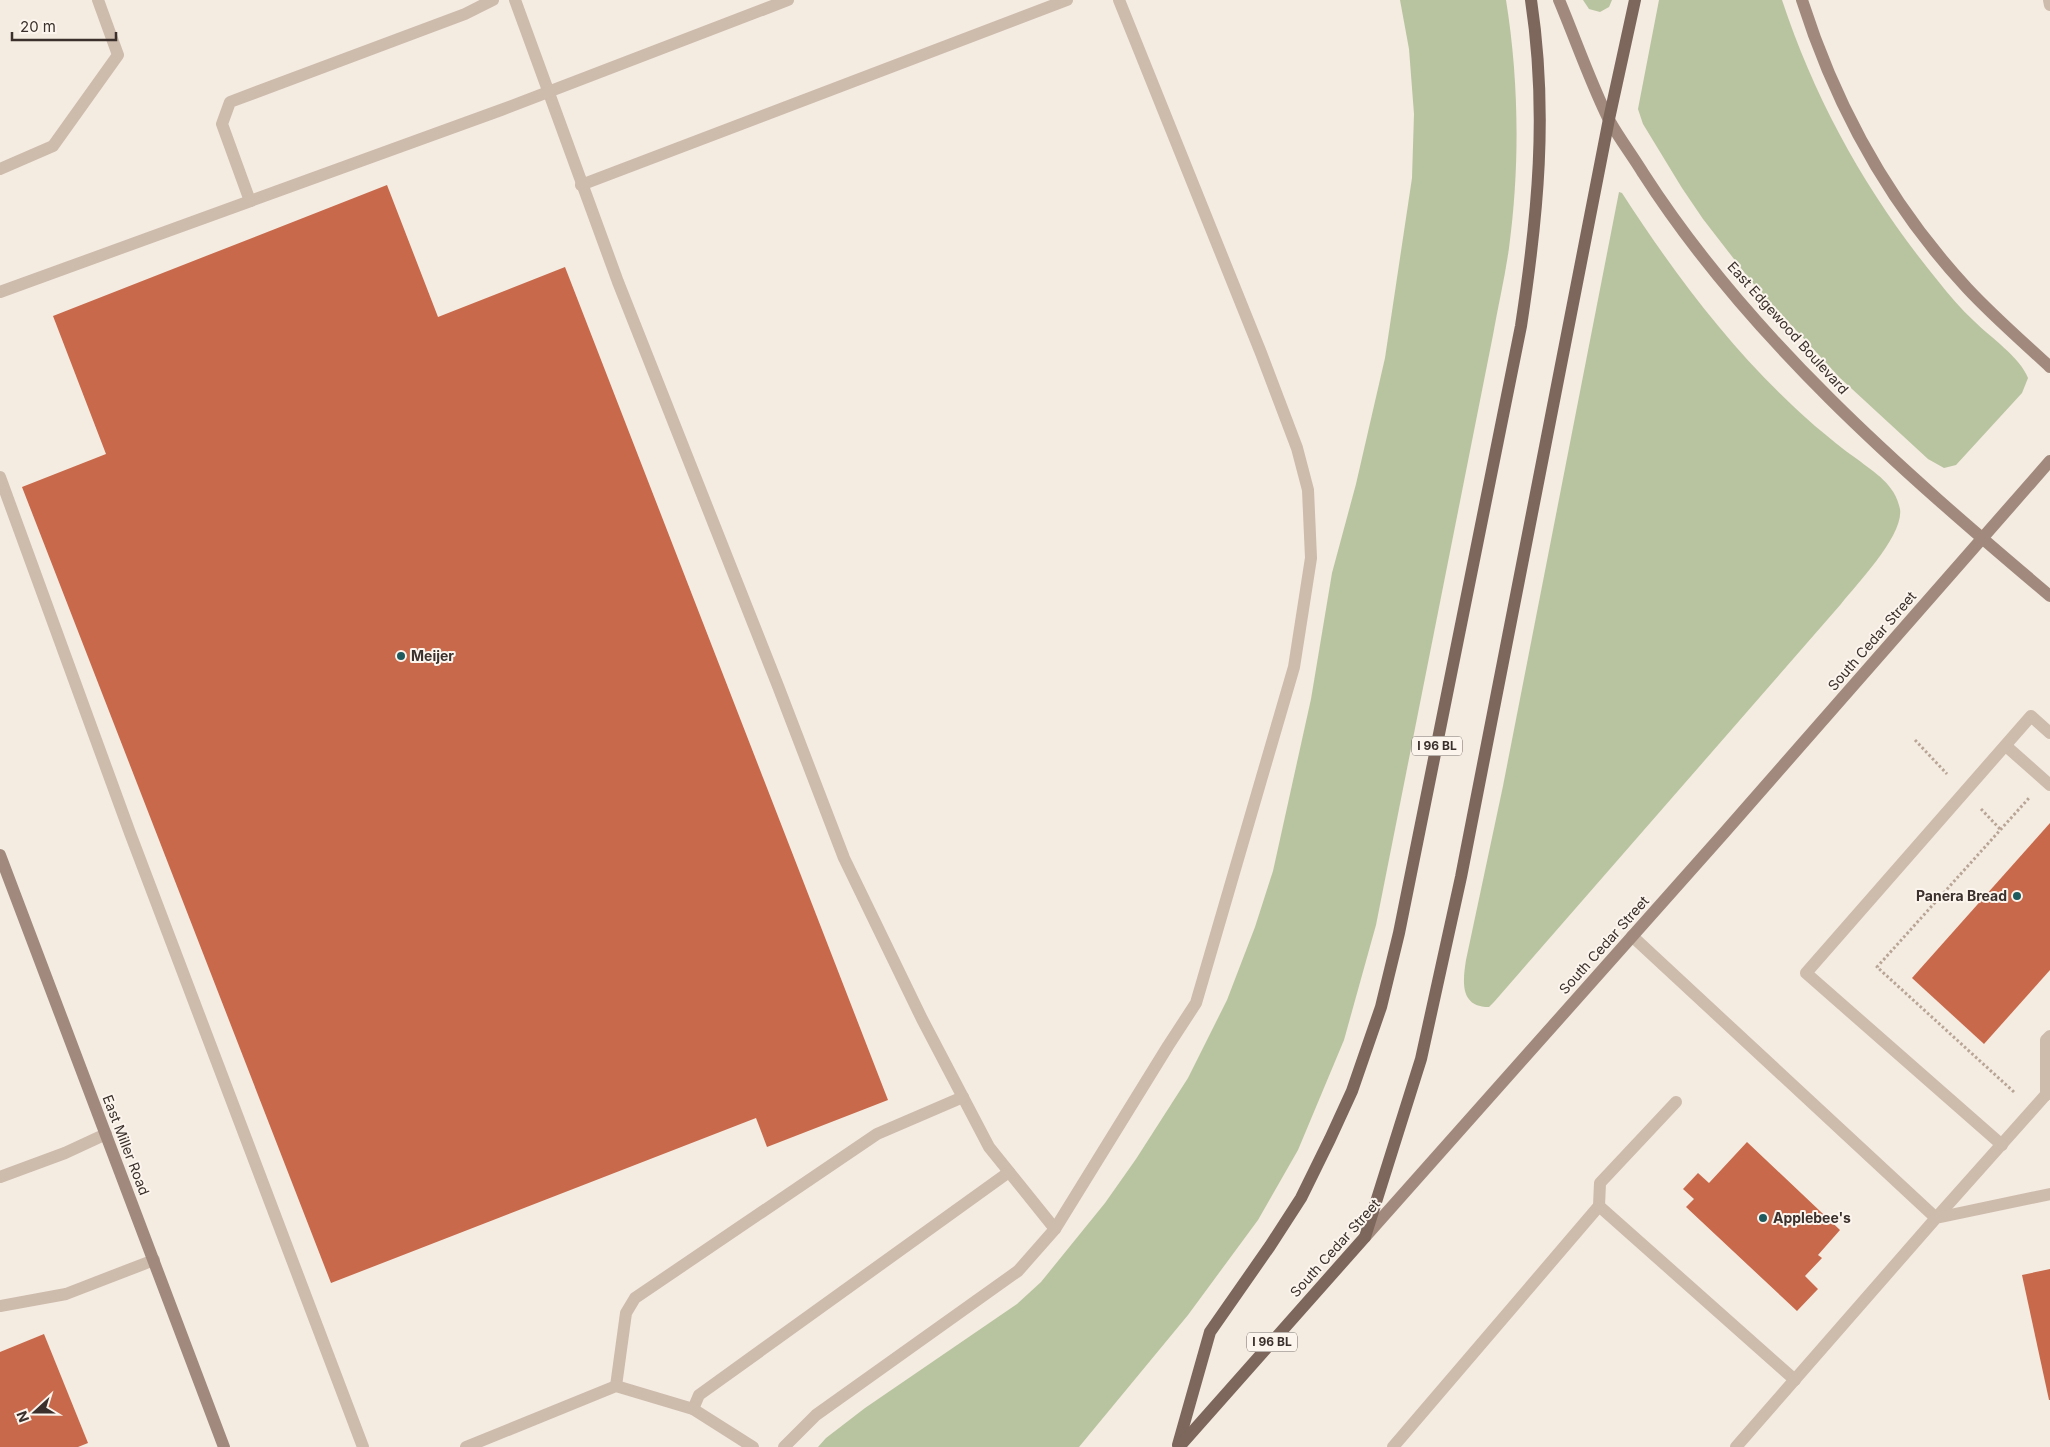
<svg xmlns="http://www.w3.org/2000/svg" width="2050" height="1447" font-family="Inter,sans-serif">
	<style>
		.green { fill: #b8c4a0 }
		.building { fill: #c8694b }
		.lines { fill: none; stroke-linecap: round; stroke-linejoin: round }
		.path { stroke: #b9a596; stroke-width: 3; stroke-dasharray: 2.5 2.5; stroke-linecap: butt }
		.lane { stroke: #cdbbac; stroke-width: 12 }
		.street { stroke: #cdbbac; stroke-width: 12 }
		.secondary { stroke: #a18a7d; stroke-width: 12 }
		.primary { stroke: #7d675c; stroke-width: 12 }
		.poi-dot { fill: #1f5a5e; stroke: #fbf5ee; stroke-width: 2 }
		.labels { text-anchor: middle; stroke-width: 4; stroke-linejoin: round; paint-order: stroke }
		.shield { fill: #fbf5ee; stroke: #756b66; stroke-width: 1 }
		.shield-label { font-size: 12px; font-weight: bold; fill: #3b302b }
		.street-label { font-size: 14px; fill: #3b302b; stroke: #fbf5ee }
		.poi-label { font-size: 14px; font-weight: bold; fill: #3b302b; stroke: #fbf5ee; text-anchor: start }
	</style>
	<rect width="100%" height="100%" fill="#f4ebe1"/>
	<!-- green -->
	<g class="green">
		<path d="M1400 0H1506C1519 81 1520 166 1509 248 1505 277 1498 306 1493 335L1376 925 1344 1040 1298 1150 1258 1220 1188 1315 1079 1447H818L826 1438 865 1408 1017 1304 1041 1282 1105 1203 1136 1159 1188 1078 1227 1000 1255 927 1273 871 1311 699 1332 573 1356 484 1385 358 1412 178 1414 114 1409 49Z"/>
		<path d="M1583 0H1612L1609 7 1600 12 1589 9Z"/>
		<path d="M1659 0H1782C1816 103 1869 197 1938 281 1949 295 1961 309 1974 321 1990 337 2020 357 2028 378L2022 393 1956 465 1944 468 1928 459 1839 377 1751 281 1703 219 1682 188 1643 124 1638 109Z"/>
		<path d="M1619 192 1622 193C1677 278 1738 359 1815 426 1829 437 1842 449 1857 459 1875 473 1895 484 1900 509 1904 535 1857 584 1841 604L1494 1002 1489 1007C1459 1007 1463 980 1466 960L1503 786Z"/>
	</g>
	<!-- building -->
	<g class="building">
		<path d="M387 185 438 317 565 267 888 1100 767 1147 756 1118 331 1283 22 487 106 454 53 316Z"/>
		<path d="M2050 823V970L1984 1044 1912 978Z"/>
		<path d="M1747 1142 1840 1230 1818 1255 1822 1258 1805 1276 1818 1289 1797 1311 1686 1207 1694 1199 1683 1189 1698 1173 1709 1183Z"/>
		<path d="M2050 1269V1400H2049L2022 1275Z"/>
		<path d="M44 1334 88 1443 78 1447H0V1352Z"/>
	</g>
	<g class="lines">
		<!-- path -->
		<g class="path">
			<path d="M1915 740 1947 774"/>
			<path d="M1981 809 2000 829"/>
			<path d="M2014 1092 1877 967 2029 798"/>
		</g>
		<!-- lane -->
		<g class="lane">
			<path d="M515 0 618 282 778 686 844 858 922 1019 989 1147 1055 1229"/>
			<path d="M2049 0 2050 5"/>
			<path d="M0 169 53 146 118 55 98 0"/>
			<path d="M581 185 1067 0"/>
			<path d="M250 201 222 124 230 102 465 14 493 0"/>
			<path d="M0 292 501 110 788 0"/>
			<path d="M0 477 130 833 363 1447"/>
			<path d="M2006 746 2050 785"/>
			<path d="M1632 936 1936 1218 2050 1090"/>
			<path d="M2046 1095V1040L2050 1036"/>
			<path d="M2002 1145 1806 973 2031 716 2050 733"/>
			<path d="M1599 1206 1600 1183 1676 1102"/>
			<path d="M0 1306 66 1294 154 1260"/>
			<path d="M616 1386 626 1313 635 1298 877 1134 963 1097"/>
			<path d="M693 1409 699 1395 1009 1172"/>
			<path d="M466 1447 616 1386 693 1409 753 1447"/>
			<path d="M784 1447 816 1415 1018 1271 1055 1229 1168 1046 1196 1003 1294 667 1311 558 1308 490 1297 448 1261 353 1119 0"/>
			<path d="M1393 1447 1599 1206 1795 1380"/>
			<path d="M1736 1447 1936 1218 2050 1194"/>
		</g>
		<!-- street -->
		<path class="street" d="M0 1177 65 1153 106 1134"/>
		<!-- secondary -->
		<g class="secondary">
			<path d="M1559 0C1575 38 1591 84 1609 120 1619 138 1632 155 1643 173 1749 338 1901 470 2050 596"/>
			<path d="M1802 0C1836 107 1891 206 1967 288 1993 316 2022 341 2050 367"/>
			<path d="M0 855 224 1447"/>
			<path d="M1365 1237 1724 833 2050 461"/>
		</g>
		<!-- primary -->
		<g class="primary">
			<path d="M1178 1445 1210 1332 1270 1246 1301 1198 1330 1139 1352 1091 1381 1007 1399 933 1521 326C1538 215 1548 112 1531 0"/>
			<path d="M1179 1447 1365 1237 1421 1059 1461 877 1609 119 1635 0"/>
		</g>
	</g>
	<!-- markers -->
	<g class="poi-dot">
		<circle cx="401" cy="656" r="5"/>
		<circle cx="2017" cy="896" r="5"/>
		<circle cx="1763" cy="1218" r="5"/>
	</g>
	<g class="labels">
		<!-- shield labels -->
		<g class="shield">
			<rect x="1412" y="736.5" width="50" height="19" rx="4"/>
			<rect x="1247" y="1332.5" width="50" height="19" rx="4"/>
		</g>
		<g class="shield-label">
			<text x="1437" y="750">I 96 BL</text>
			<text x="1272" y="1346">I 96 BL</text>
		</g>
		<!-- street labels -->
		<g class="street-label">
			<text transform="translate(1788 328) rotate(48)" y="5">East Edgewood Boulevard</text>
			<text transform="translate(1872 641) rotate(-49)" y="5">South Cedar Street</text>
			<text transform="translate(1604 945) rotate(-48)" y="5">South Cedar Street</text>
			<text transform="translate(126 1145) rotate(69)" y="5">East Miller Road</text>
			<text transform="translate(1335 1248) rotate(-48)" y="5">South Cedar Street</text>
		</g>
		<!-- poi labels -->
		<g class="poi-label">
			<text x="411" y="661">Meijer</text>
			<text x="2007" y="901" text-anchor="end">Panera Bread</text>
			<text x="1773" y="1223">Applebee's</text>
		</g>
	</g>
	<!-- north arrow -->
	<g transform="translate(35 1412) rotate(249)" stroke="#fbf5ee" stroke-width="4" paint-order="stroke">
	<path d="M0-4L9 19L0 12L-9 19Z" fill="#3b302b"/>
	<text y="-8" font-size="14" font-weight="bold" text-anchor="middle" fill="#3b302b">N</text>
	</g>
	<!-- scale -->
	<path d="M12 32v8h104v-8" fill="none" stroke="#3b302b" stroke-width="2.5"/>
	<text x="20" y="32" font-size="15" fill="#3b302b" stroke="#fbf5ee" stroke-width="4" paint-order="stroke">20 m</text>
</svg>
